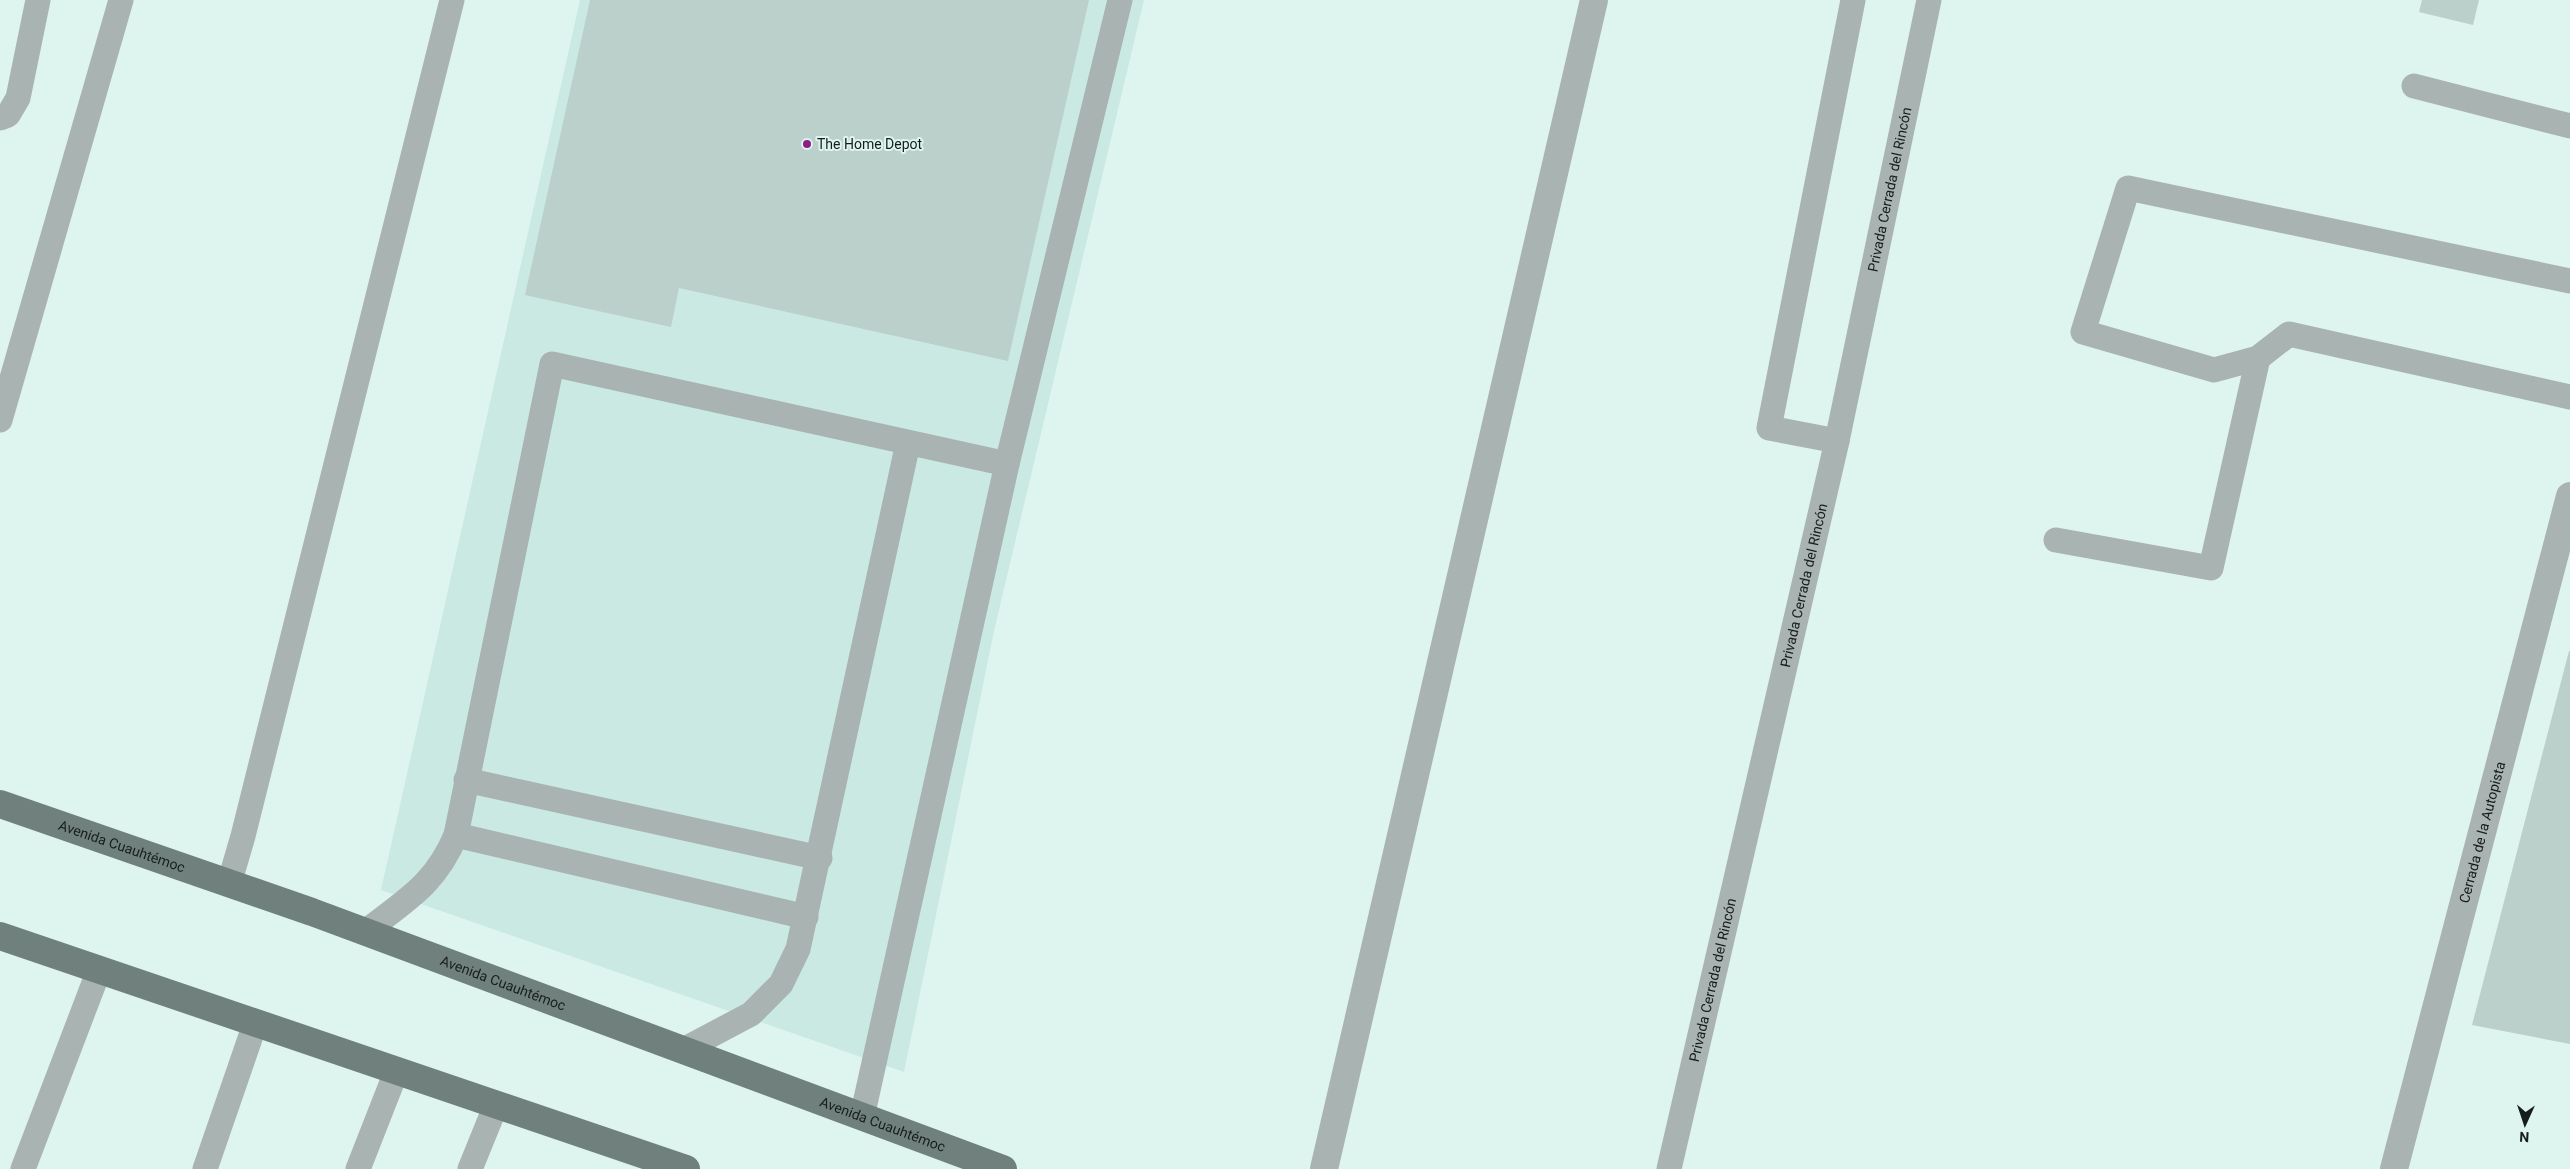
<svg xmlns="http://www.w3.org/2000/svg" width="2570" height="1169" font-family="Roboto,sans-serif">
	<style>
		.built { fill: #cae9e3 }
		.building { fill: #bbcfcb }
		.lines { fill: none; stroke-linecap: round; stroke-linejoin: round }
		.service { stroke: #a9b3b1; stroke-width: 25 }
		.minor { stroke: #a9b3b1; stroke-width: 28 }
		.tertiary { stroke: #a9b3b1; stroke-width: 28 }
		.primary { stroke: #70817d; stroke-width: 28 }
		.poi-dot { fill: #8c1e81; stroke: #def4ef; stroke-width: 2 }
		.labels { text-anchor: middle; stroke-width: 4; stroke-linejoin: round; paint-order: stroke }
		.poi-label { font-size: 14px; fill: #161e1c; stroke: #def4ef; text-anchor: start }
		.street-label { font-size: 14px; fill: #161e1c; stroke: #def4ef }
	</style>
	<rect width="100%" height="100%" fill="#def4ef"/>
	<!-- built -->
	<path class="built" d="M580 0H1144L994 631 904 1072 381 890Z"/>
	<!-- building -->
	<g class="building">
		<path d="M590 0H1089L1008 361 679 288 671 327 525 295Z"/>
		<path d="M2422 0H2479L2473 25 2419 12Z"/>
		<path d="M2569 651H2570V1044L2472 1025Z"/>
	</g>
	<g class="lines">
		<!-- service -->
		<g class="service">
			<path d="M2414 86 2570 126"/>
			<path d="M0 118 8 115 18 98 38 0"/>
			<path d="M2570 281 2128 188 2083 332 2214 370 2258 358 2289 334 2570 397"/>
			<path d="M0 420 121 0"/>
			<path d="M1837 441 1769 428 1853 0"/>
			<path d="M1007 464 1120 0"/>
			<path d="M2056 540 2211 568 2258 358"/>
			<path d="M466 780 820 858"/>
			<path d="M456 835 806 917"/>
			<path d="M229 884 243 836 452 0"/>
			<path d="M365 932C406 900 435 885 456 835L552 364 1007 464 862 1117"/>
			<path d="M683 1050 751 1014 781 984 798 949 908 443"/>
			<path d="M23 1169 99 970"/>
			<path d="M205 1169 255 1024"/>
			<path d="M358 1169 396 1072"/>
			<path d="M470 1169 496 1105"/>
			<path id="s1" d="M1669 1169 1837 441 1929 0"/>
		</g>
		<!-- minor -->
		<path class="minor" d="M1324 1169 1594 0"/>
		<!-- tertiary -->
		<path class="tertiary" id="s2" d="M2394 1169 2570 496"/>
		<!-- primary -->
		<g class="primary">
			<path id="s3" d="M0 804 312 912 1003 1169"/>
			<path d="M0 936 686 1169"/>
		</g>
	</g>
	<!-- markers -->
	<circle class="poi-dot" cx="807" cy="144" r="5"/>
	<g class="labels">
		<!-- poi labels -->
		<g class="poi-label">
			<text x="817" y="149">The Home Depot</text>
		</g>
		<!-- street labels -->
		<g class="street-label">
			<text dy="5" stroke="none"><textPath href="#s1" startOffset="1004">Privada Cerrada del Rincón</textPath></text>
			<text dy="5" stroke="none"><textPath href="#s1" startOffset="599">Privada Cerrada del Rincón</textPath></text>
			<text dy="5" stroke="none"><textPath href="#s2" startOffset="348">Cerrada de la Autopista</textPath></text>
			<text dy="5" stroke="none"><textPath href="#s3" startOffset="129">Avenida Cuauhtémoc</textPath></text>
			<text dy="5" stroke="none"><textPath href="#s1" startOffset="194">Privada Cerrada del Rincón</textPath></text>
			<text dy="5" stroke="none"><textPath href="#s3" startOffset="534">Avenida Cuauhtémoc</textPath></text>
			<text dy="5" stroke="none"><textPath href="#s3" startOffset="939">Avenida Cuauhtémoc</textPath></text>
		</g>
	</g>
	<!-- north arrow -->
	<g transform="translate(2525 1124) rotate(183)" stroke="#def4ef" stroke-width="4" paint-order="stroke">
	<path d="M0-4L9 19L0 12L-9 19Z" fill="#161e1c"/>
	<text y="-8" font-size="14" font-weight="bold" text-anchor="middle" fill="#161e1c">N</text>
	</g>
</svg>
